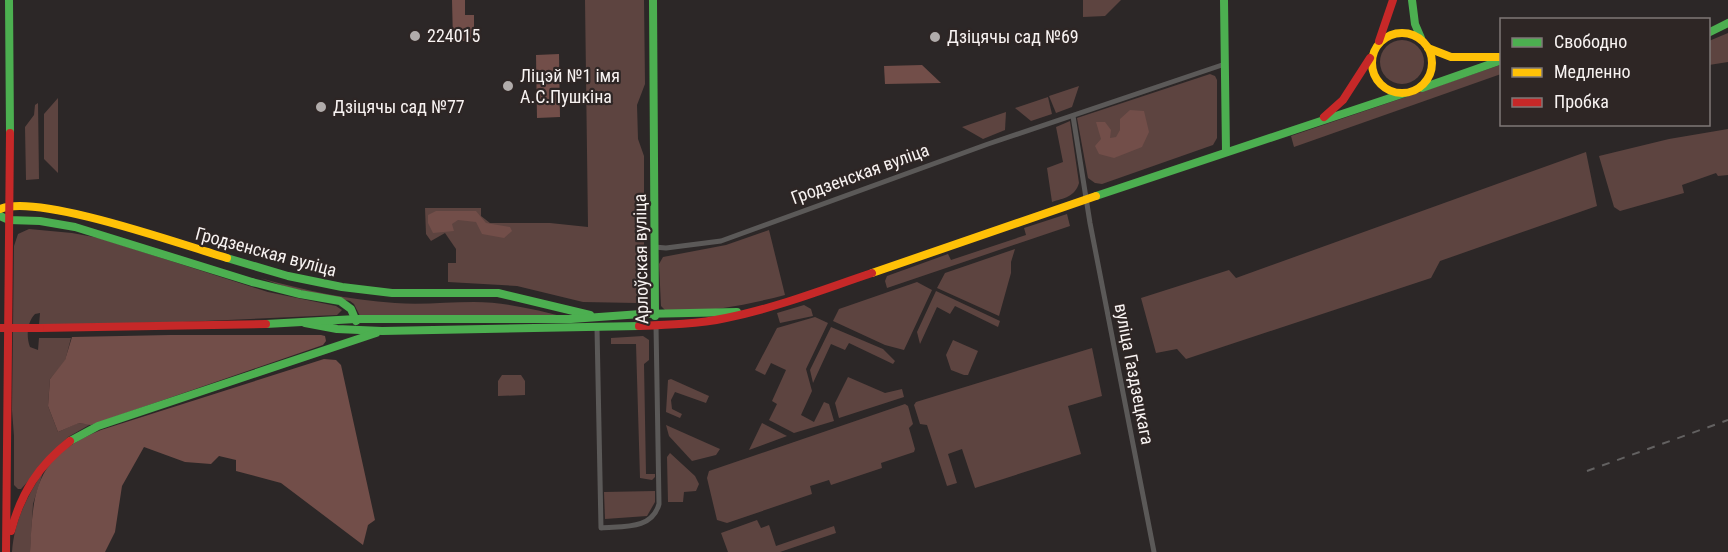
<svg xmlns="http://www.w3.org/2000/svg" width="1728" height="552" font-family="'Roboto Condensed',sans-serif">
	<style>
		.green { fill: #5d4440 }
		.forest { fill: #724e49 }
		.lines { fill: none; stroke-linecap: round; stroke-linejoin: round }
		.street { stroke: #5b5958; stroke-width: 5 }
		.fast { stroke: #4caf50; stroke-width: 8 }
		.slow { stroke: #ffc107; stroke-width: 8 }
		.jam { stroke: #c62828; stroke-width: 8 }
		.rail { stroke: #636161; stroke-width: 2; stroke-dasharray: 8 8; stroke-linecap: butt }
		.jam-bridge { stroke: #c62828; stroke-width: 8 }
		.poi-dot { fill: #b1acab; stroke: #2e2625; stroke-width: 2 }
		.labels { text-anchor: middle; stroke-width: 4.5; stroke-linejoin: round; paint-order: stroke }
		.poi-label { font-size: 18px; fill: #f8f3f2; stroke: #2e2625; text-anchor: start }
		.street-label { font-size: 18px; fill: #f8f3f2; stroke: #2e2625 }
	</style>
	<rect width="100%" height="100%" fill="#2c2727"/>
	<!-- green -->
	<g class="green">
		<path d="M585 0H644L645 84 637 105 638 139 644 156V300L637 303 583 302 517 286 448 282V263H456V249L445 233 431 241 426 234 425 208H481V216L490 223H550L588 227Z"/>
		<path d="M1083 0H1121L1105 16 1083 17Z"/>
		<path d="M1728 33V62L1709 65V41Z"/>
		<circle cx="1402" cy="62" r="22"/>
		<path d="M1500 65 1501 74 1294 147 1291 136Z"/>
		<path d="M1210 74 1215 76 1217 80V138L1213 145 1102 184 1095 183 1088 178 1077 118Z"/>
		<path d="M1079 86 1072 107 1056 113 1049 96Z"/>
		<path d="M1048 97 1052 114 1031 121 1015 108Z"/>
		<path d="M58 98V173L44 159V114Z"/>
		<path d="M38 103 39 179 26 180 25 127 34 115 35 105Z"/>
		<path d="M1006 112 1005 130 983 139 962 127Z"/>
		<path d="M1070 121 1079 183C1075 197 1064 198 1052 202L1047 168 1063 162 1056 127Z"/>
		<path d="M1728 129V175L1718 176 1716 173 1682 185 1684 193 1620 211 1614 207 1599 156 1669 139Z"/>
		<path d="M1586 152 1597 206 1440 261 1431 278 1186 359 1177 349 1156 353 1141 298 1229 270 1236 278Z"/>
		<path d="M1067 214 1070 226 887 288 885 281 887 276 948 254 951 260 1026 235 1024 228Z"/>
		<path d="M29 229 72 233 99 238 268 292 336 306 342 310 337 315 183 322 39 325 40 313 35 314C27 322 26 337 30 347L38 350 39 338H71L65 361 50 379 48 406 58 432 78 423 91 424 68 437 21 489H18L14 485V436L12 410 14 246 18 234Z"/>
		<path d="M769 230 785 295C746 305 707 313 666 311L661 306 659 264 663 257 726 245Z"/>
		<path d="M1015 249 1011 262V273L999 316 937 288 945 273Z"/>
		<path d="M260 278C304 290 349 300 395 303 422 305 448 302 474 302 506 302 537 310 569 318H361L354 304 350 301 286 287Z"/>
		<path d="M917 282 932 290 904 350 885 345 833 321 839 309Z"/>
		<path d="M936 291 1000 321 998 327 955 306 950 314 937 307 920 344 917 332Z"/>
		<path d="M804 305 811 309 813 316 780 323 777 313Z"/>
		<path d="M815 317 828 323 806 369 812 391 801 415 814 422 824 402 829 404 834 421 794 433 769 420 777 404 772 401 786 370 771 363 765 375 755 370 777 328Z"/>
		<path d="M831 327 883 349 895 361 893 364 849 343 845 350 831 344 813 383 810 370Z"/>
		<path d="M643 336 649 340V360L644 364 646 474H655V477L652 480 640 478 636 344H611V338Z"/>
		<path d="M953 340 978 351 968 375H964L951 370 946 355Z"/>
		<path d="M1092 348 1102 396 1068 406 1081 454 975 488 962 449 948 454 957 483 947 486 927 425 920 424 914 405 916 402Z"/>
		<path d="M502 375H521L525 381V395L498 396V381Z"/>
		<path d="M848 377 885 393 902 389 904 397 839 418 835 403Z"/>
		<path d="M671 379 709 396 706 403 675 392 671 400 672 409 682 414 680 418 666 412 668 380Z"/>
		<path d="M905 404 908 406 913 424 909 428 915 449 914 452 881 463 882 468 831 485 829 480 810 486 812 494 727 523 717 520 707 478 709 471Z"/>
		<path d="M762 423 787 436 749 450Z"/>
		<path d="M666 425 720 449 716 455 692 461 669 436Z"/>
		<path d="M670 453 695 476 699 484 696 491 684 492 683 502H668L667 457Z"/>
		<path d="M43 472 33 504 30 552H12C14 522 27 496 43 472Z"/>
		<path d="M655 491V502L647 516 605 519 604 492Z"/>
		<path d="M757 520 761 528 769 525 776 546 834 526 836 533 780 552H728L721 533Z"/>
	</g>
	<!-- forest -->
	<g class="forest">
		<path d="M452 0H465V15H474V35L468 41H453Z"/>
		<path d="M559 54 560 117 537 118 536 55Z"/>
		<path d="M922 65 941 83 885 84 884 66Z"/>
		<path d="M1130 110 1144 111 1149 132 1142 147 1114 158 1099 154 1095 146 1101 139 1096 122H1105L1111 130 1110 138 1116 137 1120 130V119Z"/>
		<path d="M436 211H476L486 223 510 227 512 231 504 238 482 234 476 222 458 220 452 224 454 231 433 233 428 223V215Z"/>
		<path d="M170 335H321L325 336 326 341 323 345 91 425 79 423 58 432 48 406 50 379 65 360 72 337Z"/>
		<path d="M324 359 336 360 341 365 375 520 368 525 363 545 281 483 236 471V460L219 456 211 464 185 462 144 447 122 486 115 532 105 552H30C33 489 35 457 101 430Z"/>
	</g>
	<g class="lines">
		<!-- street -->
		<g class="street">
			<path d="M1073 116 1090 223 1154 552"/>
			<path d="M654 247 666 248 721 241 988 144 1225 64"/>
			<path d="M597 328 601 528C623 526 652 530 659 504L656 325"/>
		</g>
		<!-- fast -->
		<g class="fast">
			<path d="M9 0 10 133"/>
			<path d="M653 0 655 316"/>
			<path d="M1224 0 1226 152"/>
			<path d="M1412 0 1415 24 1421 38"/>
			<path d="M1708 33 1728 23"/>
			<path d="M1422 88 1502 60"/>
			<path d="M1096 196 1405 93"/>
			<path d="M0 216 9 220 40 221 75 227 252 282 300 294 340 301 351 309 356 321"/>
			<path d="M227 258 288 276 342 287 392 293H498L590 315"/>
			<path d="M305 323 337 329 382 331 639 326"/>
			<path d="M266 324 356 319H571L641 314 737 312"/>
			<path d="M70 441 98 426 376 333"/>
		</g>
		<!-- slow -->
		<g class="slow">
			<circle cx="1402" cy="63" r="30"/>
			<path d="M1428 48 1451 57H1502"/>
			<path d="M0 209C37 193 183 245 227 258"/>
			<path d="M872 273 1096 196"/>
		</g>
		<!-- jam -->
		<g class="jam">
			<path d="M1379 41 1393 0"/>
			<path d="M1324 117 1343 100 1370 58"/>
			<path d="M639 326C668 325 698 324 726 318 776 308 824 289 872 273"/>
			<path d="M40 328 266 324"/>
			<path d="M11 531C21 493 39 465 70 441"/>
			<path d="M6 552 10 133"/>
		</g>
		<!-- rail -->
		<path class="rail" d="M1587 471 1728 420"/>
		<!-- jam-bridge -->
		<path class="jam-bridge" d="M0 328H40"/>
	</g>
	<!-- markers -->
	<g class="poi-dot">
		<circle cx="415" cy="36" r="6"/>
		<circle cx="935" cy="37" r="6"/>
		<circle cx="508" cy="86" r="6"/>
		<circle cx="321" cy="107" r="6"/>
	</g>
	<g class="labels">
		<!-- poi labels -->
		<g class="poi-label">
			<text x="427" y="42">224015</text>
			<text x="947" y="43">Дзіцячы сад №69</text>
			<text x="520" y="82">Ліцэй №1 імя<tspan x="520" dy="21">А.С.Пушкіна</tspan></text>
			<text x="333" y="113">Дзіцячы сад №77</text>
		</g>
		<!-- street labels -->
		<g class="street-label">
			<text transform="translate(860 174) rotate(-20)" y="6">Гродзенская вуліца</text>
			<text transform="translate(266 252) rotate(15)" y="6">Гродзенская вуліца</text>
			<text transform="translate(641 259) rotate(-91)" y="6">Арлоўская вуліца</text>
			<text transform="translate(1134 374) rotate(79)" y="6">вуліца Газдзецкага</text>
		</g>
	</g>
	<!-- legend -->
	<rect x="1500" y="18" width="210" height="108" fill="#2e2625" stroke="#7f7877" stroke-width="1.5"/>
	<rect x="1512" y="38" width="30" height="9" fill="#4caf50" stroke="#7f7877" stroke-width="1.5"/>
	<text x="1554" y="48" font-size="18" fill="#f8f3f2">Свободно</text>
	<rect x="1512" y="68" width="30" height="9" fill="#ffc107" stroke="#7f7877" stroke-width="1.5"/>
	<text x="1554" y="78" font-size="18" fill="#f8f3f2">Медленно</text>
	<rect x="1512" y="98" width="30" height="9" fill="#c62828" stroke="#7f7877" stroke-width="1.5"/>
	<text x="1554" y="108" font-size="18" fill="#f8f3f2">Пробка</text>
</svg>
